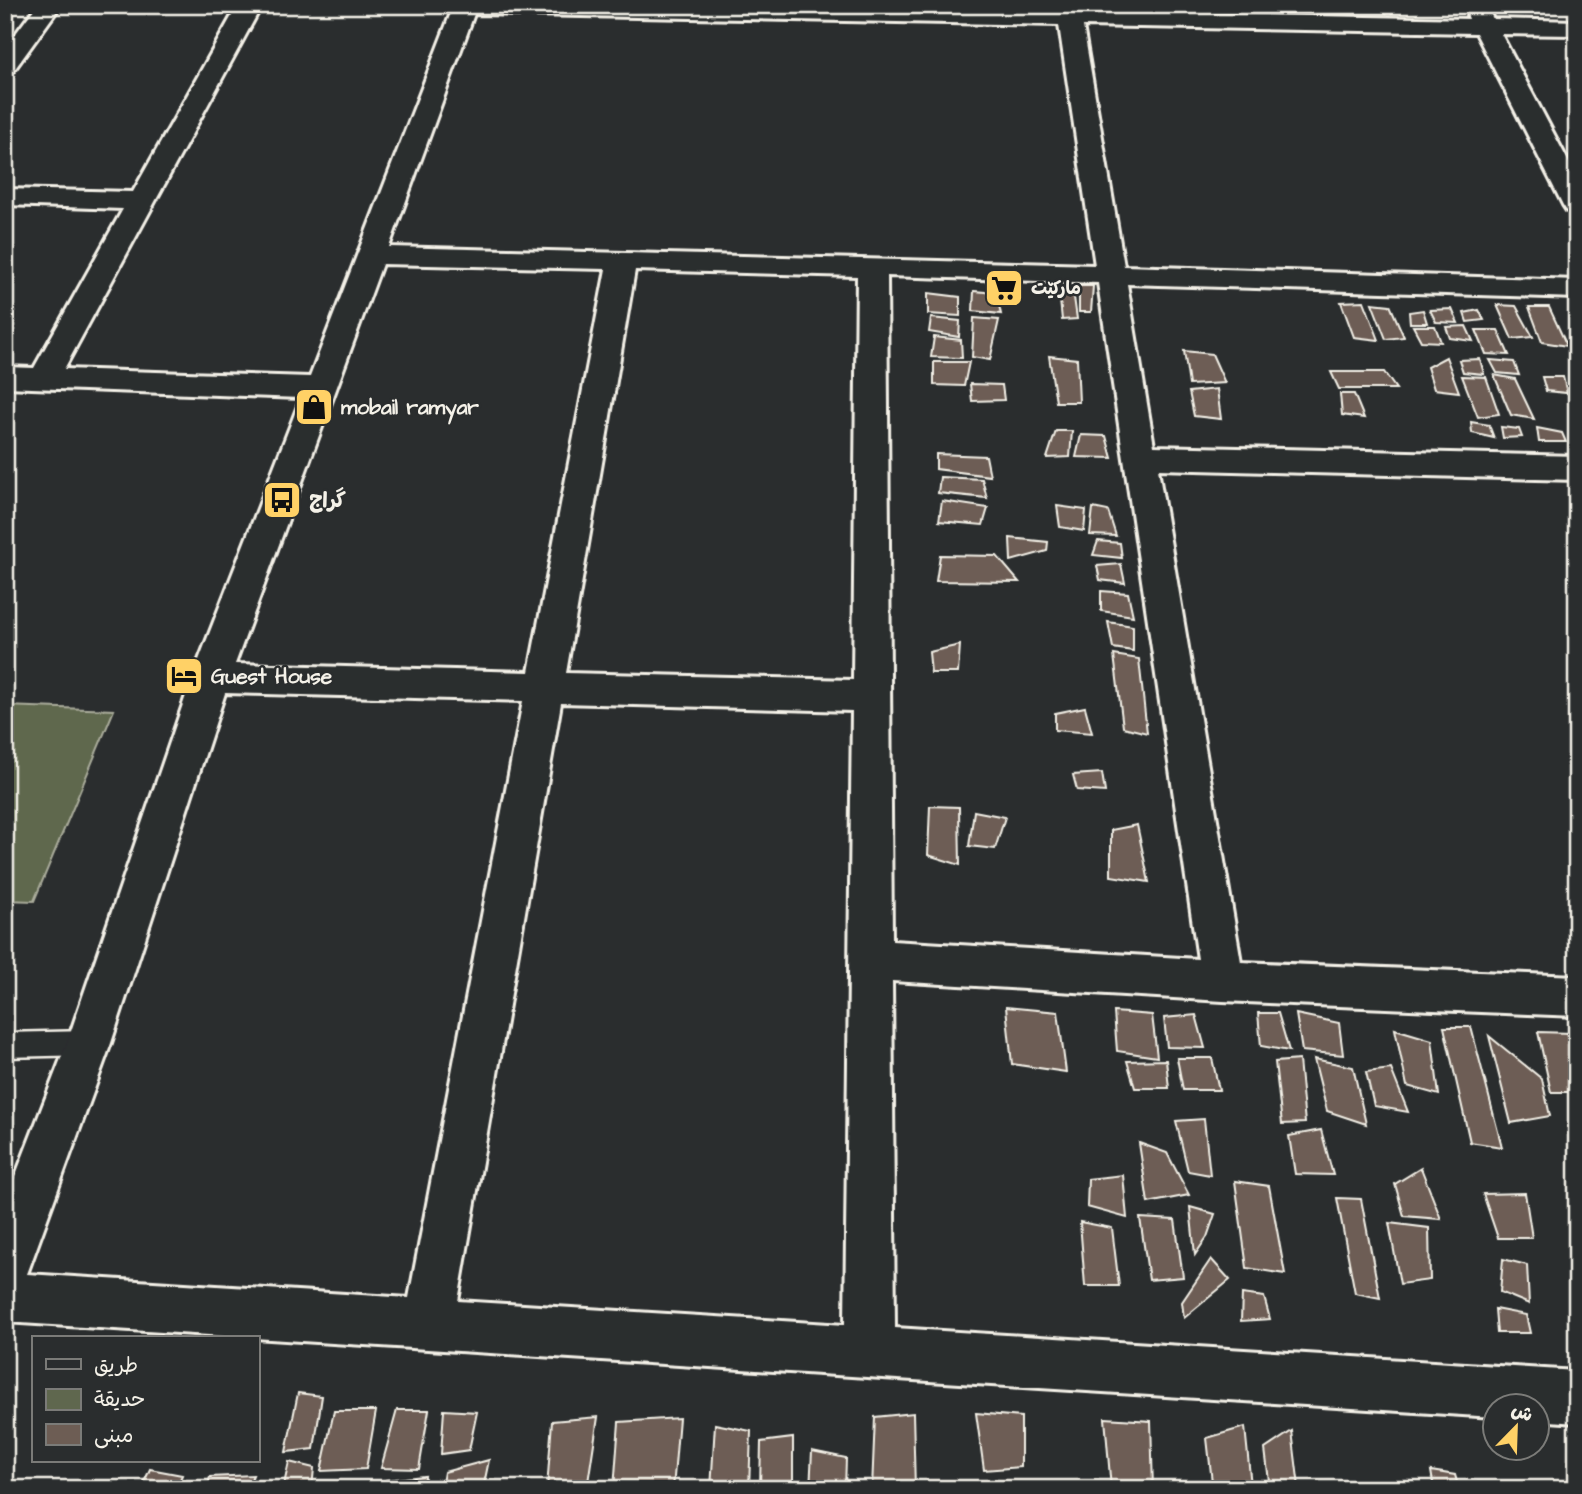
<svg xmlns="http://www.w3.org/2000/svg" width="1582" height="1494" font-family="'Architects Daughter','Playpen Sans Arabic',sans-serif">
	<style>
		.green { fill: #5f674e; stroke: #aaac9b; stroke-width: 2 }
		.building { fill: #6d5d54; stroke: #f4f1e8; stroke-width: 2 }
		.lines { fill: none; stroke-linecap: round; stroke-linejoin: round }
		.service-casing { stroke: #f4f1e8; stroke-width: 5 }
		.minor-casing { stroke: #f4f1e8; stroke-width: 6 }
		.service { fill: #2a2d2e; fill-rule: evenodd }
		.minor { fill: #2a2d2e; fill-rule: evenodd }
		.labels { text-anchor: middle; stroke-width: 5; stroke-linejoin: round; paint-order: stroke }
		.far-poi-label { font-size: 18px; font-weight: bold; fill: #f4f1e8; stroke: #2a2d2e; text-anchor: start }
		.poi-label { font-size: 21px; font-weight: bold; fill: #f4f1e8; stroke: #2a2d2e; text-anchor: start }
	</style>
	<rect width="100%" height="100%" fill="#2a2d2e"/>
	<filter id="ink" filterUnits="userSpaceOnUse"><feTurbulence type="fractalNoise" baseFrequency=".0143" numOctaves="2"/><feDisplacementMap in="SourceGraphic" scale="14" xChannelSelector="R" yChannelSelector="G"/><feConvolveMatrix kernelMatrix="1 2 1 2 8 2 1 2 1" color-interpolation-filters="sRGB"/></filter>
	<g filter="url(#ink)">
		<!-- green -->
		<path class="green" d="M5 706 114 710 34 901 5 900Z"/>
		<!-- building -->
		<g class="building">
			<path d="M1079 286H1093L1091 312H1079Z"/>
			<path d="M1059 290H1073L1077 319 1062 320Z"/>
			<path d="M974 291 996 293 1001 314 973 311Z"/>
			<path d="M928 293 960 297V316L928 314Z"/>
			<path d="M1364 301 1379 340 1354 337 1341 302Z"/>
			<path d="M1372 303 1390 305 1404 337 1386 339Z"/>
			<path d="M1497 305 1516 306 1533 337 1512 339Z"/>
			<path d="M1529 307H1549L1567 346 1542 342Z"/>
			<path d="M1452 309 1458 323 1436 322 1430 310Z"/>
			<path d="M1423 310 1427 323H1410L1409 312Z"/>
			<path d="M1479 310 1484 320 1467 322 1464 313Z"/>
			<path d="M931 318 960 321 959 337 929 332Z"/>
			<path d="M974 318 999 320 990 360 972 357Z"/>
			<path d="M1413 326H1435L1441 342 1421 341Z"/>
			<path d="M1466 326 1473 341 1450 338 1446 327Z"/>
			<path d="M1476 330H1498L1509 355 1486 354Z"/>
			<path d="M934 337 961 340 962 358 931 357Z"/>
			<path d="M1184 351 1212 354 1225 383 1189 385Z"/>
			<path d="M1049 356 1077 359 1079 402H1056Z"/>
			<path d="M1446 357 1459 392 1434 389 1427 367Z"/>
			<path d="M1480 359 1484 374 1463 372 1459 360Z"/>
			<path d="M1490 360 1514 362 1519 375 1497 373Z"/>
			<path d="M934 362H969L964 386 934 385Z"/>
			<path d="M1331 372H1384L1396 389H1339Z"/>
			<path d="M1494 375 1515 379 1534 419 1511 415Z"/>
			<path d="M1462 376 1486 377 1499 414 1478 417Z"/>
			<path d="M1542 377H1563L1567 393 1546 391Z"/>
			<path d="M970 384 1002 385 1004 400 972 401Z"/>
			<path d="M1217 389 1221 419 1194 416 1189 392Z"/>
			<path d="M1340 394H1354L1364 418 1342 415Z"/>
			<path d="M1471 422 1489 425 1494 438 1472 433Z"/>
			<path d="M1501 427 1519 429 1522 437 1503 438Z"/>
			<path d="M1537 428 1562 433 1566 442H1539Z"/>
			<path d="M1056 431H1072L1070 457 1047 458Z"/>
			<path d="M1081 435 1106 436 1112 458 1076 457Z"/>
			<path d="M936 454 986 456 990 476 936 469Z"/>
			<path d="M940 477 982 479 987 498 938 493Z"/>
			<path d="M942 501 988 508 983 525 939 521Z"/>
			<path d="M1057 506 1086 510 1084 531 1060 527Z"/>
			<path d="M1093 508 1108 511 1116 536 1090 535Z"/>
			<path d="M1010 538 1048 542 1047 551 1011 561Z"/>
			<path d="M1098 541 1120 543 1122 558 1093 555Z"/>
			<path d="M940 555 997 556 1019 582 936 581Z"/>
			<path d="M1121 564 1125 583 1100 580 1097 566Z"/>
			<path d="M1101 591 1128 593 1133 616 1101 611Z"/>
			<path d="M1108 622 1133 626V651L1113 648Z"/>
			<path d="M960 645 958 673H931L929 652Z"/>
			<path d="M1114 655 1139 659 1147 733 1123 727Z"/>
			<path d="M1085 707 1092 733 1055 730V713Z"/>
			<path d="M1102 773 1105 792 1077 790 1073 775Z"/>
			<path d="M930 806 959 807 960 865 928 855Z"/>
			<path d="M974 811 1005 817 995 849 969 846Z"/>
			<path d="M1137 825 1149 882 1111 876V830Z"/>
			<path d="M1006 1007 1058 1012 1066 1072 1012 1064Z"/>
			<path d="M1114 1012 1152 1015 1157 1057 1117 1051Z"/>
			<path d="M1258 1013H1278L1289 1051 1261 1046Z"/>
			<path d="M1296 1014 1339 1023 1343 1055 1302 1051Z"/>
			<path d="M1196 1015 1205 1048 1167 1047 1164 1018Z"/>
			<path d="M1444 1027H1471L1502 1147 1470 1142Z"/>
			<path d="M1395 1029 1432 1040 1439 1095 1407 1086Z"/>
			<path d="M1538 1032 1571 1033 1577 1061V1092H1551Z"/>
			<path d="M1489 1036 1542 1079 1550 1116 1511 1123Z"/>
			<path d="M1177 1058H1212L1219 1090H1183Z"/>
			<path d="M1314 1059 1353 1067 1366 1124 1327 1111Z"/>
			<path d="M1166 1060 1169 1088H1135L1127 1061Z"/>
			<path d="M1299 1060 1305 1123 1282 1124 1275 1062Z"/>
			<path d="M1391 1069 1408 1112 1374 1106 1366 1072Z"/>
			<path d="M1204 1119 1210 1175 1188 1171 1176 1121Z"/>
			<path d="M1321 1130 1333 1175 1295 1174 1289 1136Z"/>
			<path d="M1139 1143 1167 1153 1189 1195 1148 1203Z"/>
			<path d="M1421 1168 1441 1219 1404 1216 1395 1184Z"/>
			<path d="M1123 1175 1127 1218 1087 1207 1088 1179Z"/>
			<path d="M1235 1181 1269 1186 1285 1274 1247 1268Z"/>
			<path d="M1525 1193 1532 1238H1498L1483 1194Z"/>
			<path d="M1337 1198 1361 1199 1380 1298 1355 1293Z"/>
			<path d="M1190 1207 1215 1214 1207 1237 1195 1255Z"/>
			<path d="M1140 1218 1175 1220 1183 1277 1149 1280Z"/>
			<path d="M1080 1222 1112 1228 1119 1286H1085Z"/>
			<path d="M1389 1223 1429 1228 1430 1280 1400 1284Z"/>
			<path d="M1211 1259 1230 1280 1184 1318 1182 1302Z"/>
			<path d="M1503 1259 1527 1265 1529 1304 1500 1292Z"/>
			<path d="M1242 1294 1264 1297 1270 1319 1241 1321Z"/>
			<path d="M1495 1309 1526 1315 1530 1333H1497Z"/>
			<path d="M298 1393 322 1396 314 1449 286 1452Z"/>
			<path d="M397 1410H429L419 1469 381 1468Z"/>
			<path d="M444 1410 477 1412 469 1450 441 1454Z"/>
			<path d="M334 1411H376L366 1469 321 1471Z"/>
			<path d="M913 1413 915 1489H872L875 1417Z"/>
			<path d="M976 1413 1021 1417V1467L984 1470Z"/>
			<path d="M598 1417 587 1489H547L552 1421Z"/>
			<path d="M679 1418 673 1489H614L619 1422Z"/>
			<path d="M1105 1418 1151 1421 1153 1489H1111Z"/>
			<path d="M715 1424 751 1431 749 1489H711Z"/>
			<path d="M1245 1427 1251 1486 1212 1482 1207 1438Z"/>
			<path d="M1292 1431 1299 1487 1270 1489 1265 1449Z"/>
			<path d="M793 1438V1489H760L761 1442Z"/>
			<path d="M812 1451 846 1458 845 1489H810Z"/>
			<path d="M489 1460 483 1489H441L444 1472Z"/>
			<path d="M289 1462 314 1468 312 1489H283Z"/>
			<path d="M150 1469 182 1475 176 1489H141Z"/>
			<path d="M1431 1471 1455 1475 1459 1489H1434Z"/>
			<path d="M253 1475 247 1489H207L210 1477Z"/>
			<path d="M425 1476 423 1489H385L386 1480Z"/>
			<path d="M1478 1482 1515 1483 1516 1489H1479Z"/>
		</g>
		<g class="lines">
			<!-- service casing -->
			<g class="service-casing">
				<path id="service" d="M89 1031 98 1035 101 1043 98 1051 89 1055 5 1057V1033Z"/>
			</g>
			<!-- minor casing -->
			<g class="minor-casing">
				<g id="minor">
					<path d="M37 5H61L14 70 5 72V48Z"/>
					<path d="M238 5H262L64 369 310 377 454 5H750L1469 19 1464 5H1486L1493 19 1577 21V35L1501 34 1577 178V213L1567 211 1563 205 1476 33 1083 26 1124 266 1577 280V298L1127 284 1154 446 1577 456V480L1158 469 1241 962 1577 976V1016L1223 1001 892 981 895 1328 1577 1371V1423L1536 1420V1406H1494V1417L5 1322V1203L67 1043 192 678 301 398 5 387V367L34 368 123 209 5 205V189L133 192ZM474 14 1059 25 1095 265 389 247ZM382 264 606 269 529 672 235 664ZM635 270 857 276 853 680 566 673ZM887 276 1098 283 1198 959 892 941ZM225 693 523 701 409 1298 27 1274 111 1043ZM561 703 852 711 845 1325 458 1301Z"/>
				</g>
			</g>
			<!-- service -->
			<use href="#service" class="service"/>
			<!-- minor -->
			<use href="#minor" class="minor"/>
		</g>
	</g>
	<!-- icons -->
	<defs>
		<g id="supermarket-square" transform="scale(2.0125)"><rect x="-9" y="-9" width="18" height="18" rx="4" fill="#ffd166" stroke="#2a2d2e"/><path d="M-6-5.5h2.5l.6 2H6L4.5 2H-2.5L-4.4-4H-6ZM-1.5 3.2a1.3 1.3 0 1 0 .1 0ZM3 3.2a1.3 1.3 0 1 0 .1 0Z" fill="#111"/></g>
		<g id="shop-square" transform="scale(2.0125)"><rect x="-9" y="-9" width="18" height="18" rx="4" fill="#ffd166" stroke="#2a2d2e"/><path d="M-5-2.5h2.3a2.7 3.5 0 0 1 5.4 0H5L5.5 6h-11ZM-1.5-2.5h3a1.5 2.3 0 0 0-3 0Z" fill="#111"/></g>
		<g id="bus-square" transform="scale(2.0125)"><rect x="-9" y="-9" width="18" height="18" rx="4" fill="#ffd166" stroke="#2a2d2e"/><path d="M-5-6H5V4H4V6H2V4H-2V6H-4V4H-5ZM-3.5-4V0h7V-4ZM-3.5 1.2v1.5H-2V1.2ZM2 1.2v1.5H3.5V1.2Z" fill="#111"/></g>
		<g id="hotel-square" transform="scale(2.0125)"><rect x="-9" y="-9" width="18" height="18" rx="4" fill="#ffd166" stroke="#2a2d2e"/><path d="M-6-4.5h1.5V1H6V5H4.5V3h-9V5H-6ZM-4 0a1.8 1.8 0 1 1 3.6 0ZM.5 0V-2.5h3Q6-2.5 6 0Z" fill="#111"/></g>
	</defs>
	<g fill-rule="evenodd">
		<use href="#supermarket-square" x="1004" y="288"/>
		<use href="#shop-square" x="314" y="407"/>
		<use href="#bus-square" x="282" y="500"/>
		<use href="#hotel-square" x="184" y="676"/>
	</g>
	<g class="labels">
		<!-- far-poi labels -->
		<g class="far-poi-label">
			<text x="1031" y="294">مارکێت</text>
		</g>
		<!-- poi labels -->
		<g class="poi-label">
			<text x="341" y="414">mobail ramyar</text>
			<text x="309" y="507">گراج</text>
			<text x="211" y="683">Guest House</text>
		</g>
	</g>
	<!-- margin -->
	<rect width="1582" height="1494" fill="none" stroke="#2a2d2e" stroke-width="28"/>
	<rect x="14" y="14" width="1554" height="1466" fill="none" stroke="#f4f1e8" stroke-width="2.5" filter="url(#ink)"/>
	<!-- legend -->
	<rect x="32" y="1336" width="228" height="126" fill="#2a2d2e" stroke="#7b7b78" stroke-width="2"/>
	<rect x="46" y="1359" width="35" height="10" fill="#2a2d2e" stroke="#7b7b78" stroke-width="2"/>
	<text x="94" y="1372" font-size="21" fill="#f4f1e8">طريق</text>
	<rect x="46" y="1389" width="35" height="21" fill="#5f674e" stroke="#7b7b78" stroke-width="2"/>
	<text x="94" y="1406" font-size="21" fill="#f4f1e8">حديقة</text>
	<rect x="46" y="1424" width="35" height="21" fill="#6d5d54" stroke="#7b7b78" stroke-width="2"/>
	<text x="94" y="1442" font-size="21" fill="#f4f1e8">مبنى</text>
	<!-- north arrow -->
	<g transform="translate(1516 1427) rotate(23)"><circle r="33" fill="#2a2d2e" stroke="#7b7b78" stroke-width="2"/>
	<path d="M0-5L12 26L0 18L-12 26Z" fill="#ffd166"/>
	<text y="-10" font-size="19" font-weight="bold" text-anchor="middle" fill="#f4f1e8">ش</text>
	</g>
</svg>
